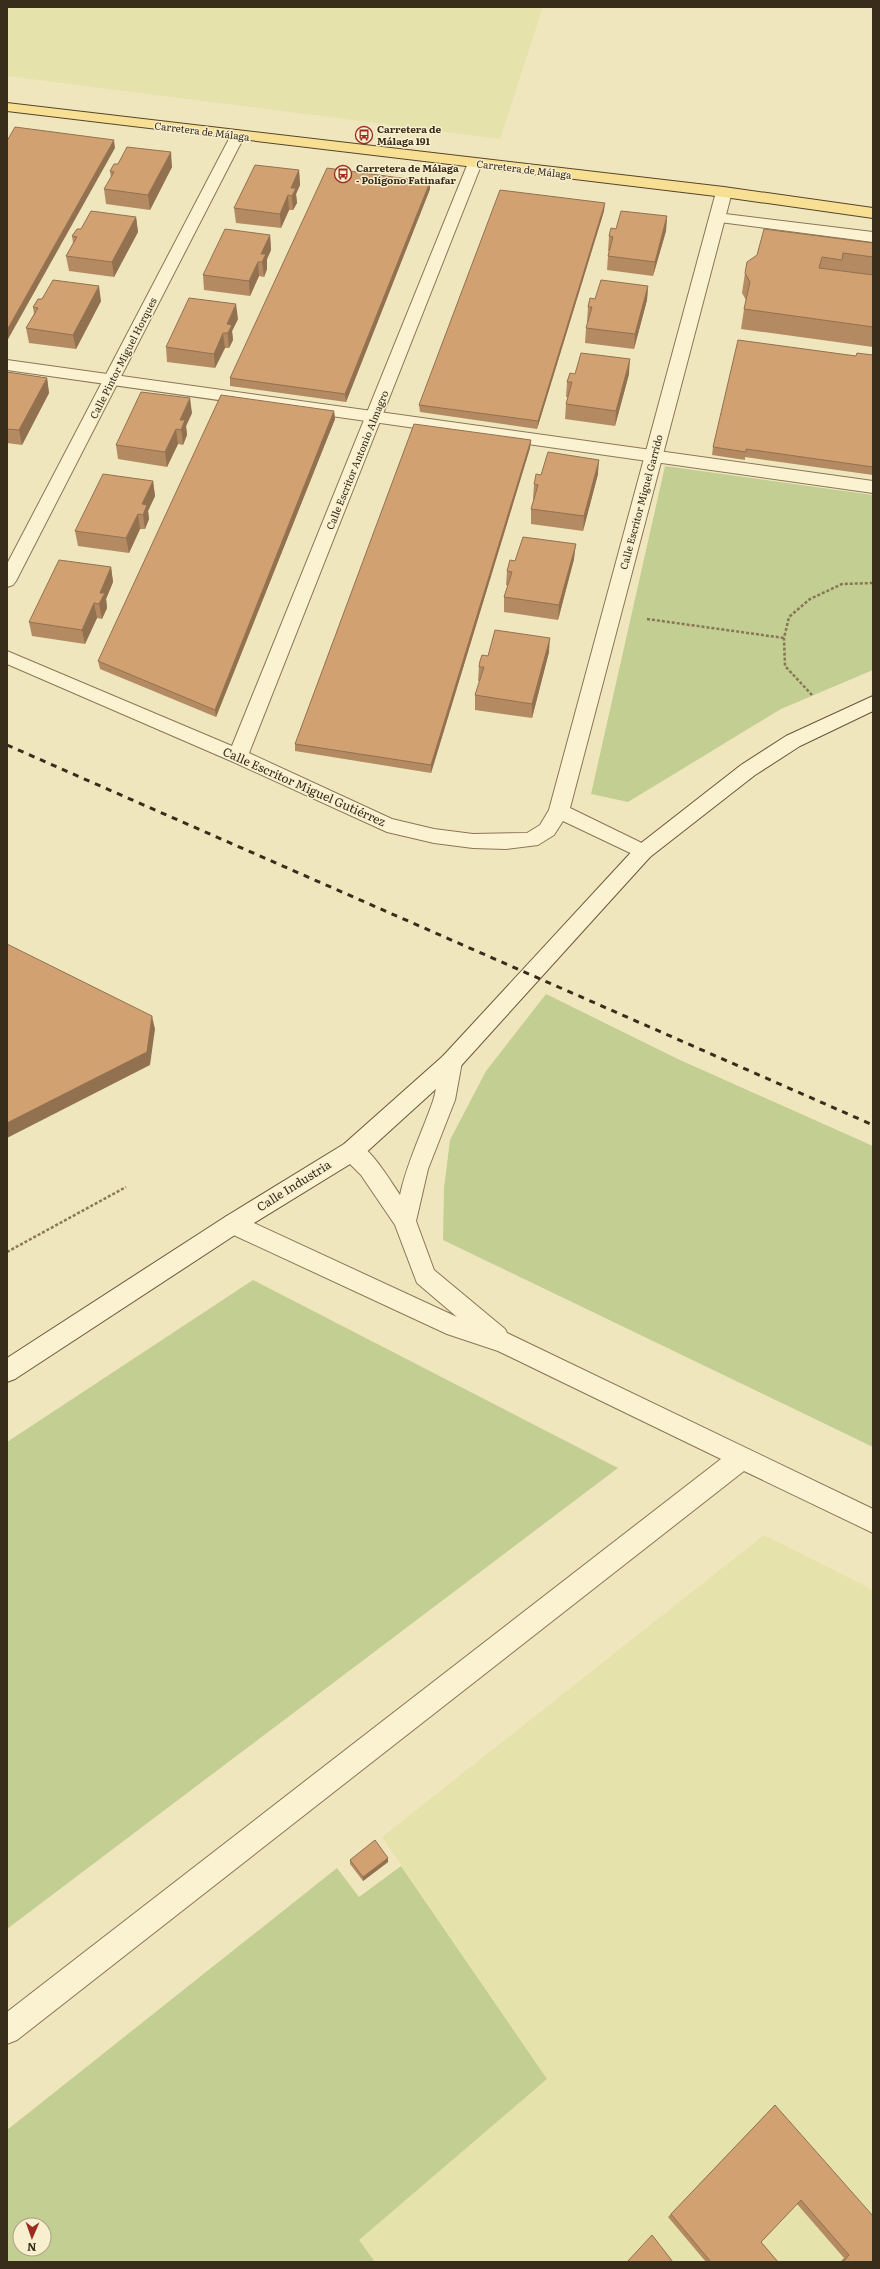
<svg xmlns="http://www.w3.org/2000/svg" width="880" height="2269" font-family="Literata,serif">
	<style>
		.farmland { fill: #e6e2ab }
		.green { fill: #c3cf92; fill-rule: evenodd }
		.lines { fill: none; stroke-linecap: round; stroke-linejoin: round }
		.service-casing { stroke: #8a7656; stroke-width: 2 }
		.pedestrian-casing { stroke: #8a7656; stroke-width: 2 }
		.minor-casing { stroke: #8a7656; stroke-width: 2 }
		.secondary-casing { stroke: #6b5739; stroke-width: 2 }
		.primary-casing { stroke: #57432b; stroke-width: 2 }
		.path { stroke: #8a7656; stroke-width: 2.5; stroke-dasharray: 3 2; stroke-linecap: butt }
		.service { fill: #fbf2d2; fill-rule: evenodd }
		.pedestrian { fill: #fbf2d2; fill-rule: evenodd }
		.minor { fill: #fbf2d2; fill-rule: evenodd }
		.secondary { fill: #fbf2d2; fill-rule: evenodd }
		.primary { fill: #f7e093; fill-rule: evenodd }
		.rail { stroke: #382c1b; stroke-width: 3; stroke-dasharray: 6 6; stroke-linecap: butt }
		.wall { fill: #b48a62 }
		.shaded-wall { fill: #927150 }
		.building { fill: #d1a172; stroke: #927150 }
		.labels { text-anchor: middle; stroke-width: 3; stroke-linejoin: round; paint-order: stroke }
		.far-poi-label { font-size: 10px; font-weight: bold; fill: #382c1b; stroke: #f7efce; text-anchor: start }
		.far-street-label { font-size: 10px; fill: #382c1b; stroke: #f7efce }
		.street-label { font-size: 12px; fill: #382c1b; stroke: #f7efce }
	</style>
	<rect width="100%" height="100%" fill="#f0e6be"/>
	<!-- farmland -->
	<g class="farmland">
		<path d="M7 7H543L500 139 7 76Z"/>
		<path d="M764 1535 873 1590V2262H375L359 2240 547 2079 382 1837Z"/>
	</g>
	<!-- green -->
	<g class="green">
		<path d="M665 466 873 495V670L781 709 628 802 591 794Z"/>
		<path d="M546 994 680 1060 873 1146V1447L443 1240 444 1188 450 1140 486 1071Z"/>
		<path d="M253 1280 618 1468 7 1929V1442Z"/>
		<path d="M401 1866 547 2079 359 2240 375 2262H7V2130L337 1868 359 1897ZM20 2225H44V2249H20Z"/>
	</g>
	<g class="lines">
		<!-- service casing -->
		<g class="service-casing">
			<path id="service" d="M717 213 873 232V242L712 221 709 218 712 215Z"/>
		</g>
		<!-- pedestrian casing -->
		<g class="pedestrian-casing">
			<path id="pedestrian" d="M7 360 873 481V493L7 370Z"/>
		</g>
		<!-- minor casing -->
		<g class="minor-casing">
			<g id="minor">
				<path d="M238 131 245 135 16 581 13 585 7 587V564L231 135Z"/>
				<path d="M475 159 482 163 249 753 392 819 434 829 473 834 527 833 540 825 549 810 716 192 719 189H729L732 192 570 808 650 847 653 852 650 857 643 859 563 821 554 835 538 845 506 849 473 848 434 843 387 832 231 761 7 664V651L232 746 468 163Z"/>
				<path d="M451 1053 459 1056 462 1062 455 1100 428 1169 416 1221 434 1270 505 1329 507 1333 873 1509V1533L744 1471 17 2040 7 2044V2012L721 1459 498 1351 447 1334 225 1231 222 1224 225 1217 233 1214 241 1217 457 1317 417 1283 395 1225 361 1175 344 1158 341 1151 344 1144C347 1144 350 1142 353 1142 369 1144 391 1182 400 1195 407 1162 422 1133 433 1101 438 1086 436 1070 443 1056Z"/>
			</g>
		</g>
		<!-- secondary casing -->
		<g class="secondary-casing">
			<path id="secondary" d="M873 696V711L800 746 755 775 650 857 459 1068 360 1158 241 1231 15 1379 7 1382V1358L225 1217 344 1144 443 1056 636 847 741 765 786 736Z"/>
		</g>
		<!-- primary casing -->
		<g class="primary-casing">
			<path id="primary" d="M7 103 724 187 873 208V218L724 197 7 111Z"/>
		</g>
		<!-- path -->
		<g class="path">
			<path d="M647 619 784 638"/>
			<path d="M812 695 785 666 784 638 789 617 810 599 842 584 873 583"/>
			<path d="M7 1252 126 1187"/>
		</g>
		<!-- service -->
		<use href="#service" class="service"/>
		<!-- pedestrian -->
		<use href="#pedestrian" class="pedestrian"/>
		<!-- minor -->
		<use href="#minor" class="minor"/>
		<!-- secondary -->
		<use href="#secondary" class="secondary"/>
		<!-- primary -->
		<use href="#primary" class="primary"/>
		<!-- rail -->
		<path class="rail" d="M7 745 873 1125"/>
	</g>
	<!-- wall -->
	<g class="wall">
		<path d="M118 164 172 167 150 210 106 204 104 189 111 178 110 171Z"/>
		<path d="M299 170 300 185 296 194 297 203 293 210H289L281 228 236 223 234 208Z"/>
		<path d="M430 182V189L346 402 230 386V378Z"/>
		<path d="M604 211 537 429 420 412 419 405Z"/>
		<path d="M667 216 666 231 653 276 607 270 608 256 609 251H608L609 236 616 229Z"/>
		<path d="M136 217 138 232 114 277 69 271 66 256 73 243 72 236 81 229Z"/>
		<path d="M270 235 271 250 267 259V269L264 277 259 276 250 296 204 290 203 275Z"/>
		<path d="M873 243V347L741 329 744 309 746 300 742 293 745 273Z"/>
		<path d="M648 286 647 300 634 349 585 343 586 328 588 322H587L588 307 595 299Z"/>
		<path d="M42 299 101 301 76 349 29 343 26 328 34 314 33 307Z"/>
		<path d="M238 319 232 331 233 340 229 348H225L215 368 167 362 166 347Z"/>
		<path d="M873 355V475L745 457V460L712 455 713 447 856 356Z"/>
		<path d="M7 372 47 378 49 393 22 445 7 443Z"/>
		<path d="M575 374H629L615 426 565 419 566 404 568 397H566L567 382Z"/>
		<path d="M334 411 335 419 216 717 100 669 98 661Z"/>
		<path d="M192 413 186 426 187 435 183 445 178 444 167 467 118 459 116 445Z"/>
		<path d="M531 440 530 448 431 773 295 751V744Z"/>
		<path d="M598 474 583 531 531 524V509L534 499H533L534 484 541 475Z"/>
		<path d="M153 481 155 496 148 511 149 519 145 529H140L129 553 78 546 75 531Z"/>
		<path d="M574 559 558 620 504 612V597L508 586 506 585 507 571 515 561Z"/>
		<path d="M111 567 113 582 106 599 107 608 102 619 97 618 85 644 32 636 29 622Z"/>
		<path d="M549 652 532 718 475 710V695L480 681H478L479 667 488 656Z"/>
		<path d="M388 1858V1862L363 1881 350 1864V1860Z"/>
		<path d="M775 2105 873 2262H840L844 2258 797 2204 761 2242 778 2262H706L668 2217Z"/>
	</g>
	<!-- shaded-wall -->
	<g class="shaded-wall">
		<path d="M114 140 115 148 7 341V330Z"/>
		<path d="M171 152 172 167 150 210 148 195Z"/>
		<path d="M299 170 300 185 296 194 297 203 293 210 291 188Z"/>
		<path d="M430 182V189L346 402 345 394Z"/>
		<path d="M288 195 289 210 281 228 280 214Z"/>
		<path d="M605 203 604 211 537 429 538 421Z"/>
		<path d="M667 216 666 231 653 276 655 262Z"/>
		<path d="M136 217 138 232 114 277 112 262Z"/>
		<path d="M270 235 271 250 267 259V269L264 277 261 254Z"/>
		<path d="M258 262 259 276 250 296 249 281Z"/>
		<path d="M99 286 101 301 76 349 73 335Z"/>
		<path d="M648 286 647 300 634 349 635 334Z"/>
		<path d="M236 304 238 319 232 331 233 340 229 348 227 324Z"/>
		<path d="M223 333 225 348 215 368 214 354Z"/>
		<path d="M630 359 629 374 615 426 616 411Z"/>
		<path d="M47 378 49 393 22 445 19 430Z"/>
		<path d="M190 398 192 413 186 426 187 435 183 445 180 420Z"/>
		<path d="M334 411 335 419 216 717 215 710Z"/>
		<path d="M176 429 178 444 167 467 165 452Z"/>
		<path d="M531 440 530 448 431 773V765Z"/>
		<path d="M599 460 598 474 583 531 584 516Z"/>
		<path d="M7 465 8 472 7 475Z"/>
		<path d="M153 481 155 496 148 511 149 519 145 529 143 515 142 504Z"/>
		<path d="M138 514 140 529 129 553 126 538Z"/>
		<path d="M576 544 574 559 558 620 559 605Z"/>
		<path d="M111 567 113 582 106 599 107 608 102 619 99 604 100 593Z"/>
		<path d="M94 603 97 618 85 644 82 630Z"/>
		<path d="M550 638 549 652 532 718V704Z"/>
		<path d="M152 1016 155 1029 150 1065 7 1138V1123Z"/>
		<path d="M388 1858V1862L363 1881V1877Z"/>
	</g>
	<!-- building -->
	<g class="building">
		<path d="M15 127 114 140 7 330V141Z"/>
		<path d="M127 147 171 152 148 195 104 189 114 172 110 171 114 164H118Z"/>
		<path d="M255 165 299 170 291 188H296L292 196 288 195 280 214 234 208Z"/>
		<path d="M327 168 430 182 345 394 230 378Z"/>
		<path d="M500 190 605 203 538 421 419 405Z"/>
		<path d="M91 211 136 217 112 262 66 256 77 237 72 236 77 229H81Z"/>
		<path d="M621 211 667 216 655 262 608 256 613 237 609 236 611 228 616 229Z"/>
		<path d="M225 229 270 235 261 254H266L262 262H258L249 281 203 275Z"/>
		<path d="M764 229 873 243V257L843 253 842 260 822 257 819 268 873 275V327L744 309 750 282 745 273 747 262 757 255Z"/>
		<path d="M53 280 99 286 73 335 26 328 38 308 33 307 38 299H42Z"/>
		<path d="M601 280 648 286 635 334 586 328 592 307H588L590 298 595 299Z"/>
		<path d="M189 298 236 304 227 324 232 325 228 333H223L214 354 166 347Z"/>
		<path d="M738 340 856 356 857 353 873 355V467L746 449V452L713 447Z"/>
		<path d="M581 353 630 359 616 411 566 404 572 382H567L570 373 575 374Z"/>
		<path d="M7 372 47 378 19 430 7 429Z"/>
		<path d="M141 392 190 398 180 420H185L181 430 176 429 165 452 116 445Z"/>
		<path d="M221 395 334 411 215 710 98 661Z"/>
		<path d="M414 424 531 440 431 765 295 744Z"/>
		<path d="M548 452 599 460 584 516 531 509 538 485 534 484 535 480 536 474 541 475Z"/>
		<path d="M103 474 153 481 142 504 147 505 143 515 138 514 126 538 75 531Z"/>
		<path d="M523 537 576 544 559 605 504 597 512 572 507 571 510 560 515 561Z"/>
		<path d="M59 560 111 567 100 593H105L99 604 94 603 82 630 29 622Z"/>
		<path d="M495 630 550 638 532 704 475 695 484 667H479L480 661 482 655 488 656Z"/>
		<path d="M7 944 152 1016 147 1052 7 1123Z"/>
		<path d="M375 1840 388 1858 363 1877 350 1860Z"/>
		<path d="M775 2105 873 2216V2262H843L849 2255 801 2200 761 2242 778 2262H711L671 2214Z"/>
		<path d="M652 2235 673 2262H627Z"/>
	</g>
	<!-- icons -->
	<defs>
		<g id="bus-ring" transform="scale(0.9)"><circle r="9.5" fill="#f7efce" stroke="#9c2c22" stroke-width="1.5"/><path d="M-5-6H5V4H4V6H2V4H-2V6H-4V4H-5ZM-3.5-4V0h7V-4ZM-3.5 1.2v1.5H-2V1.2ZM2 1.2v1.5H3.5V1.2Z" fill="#9c2c22"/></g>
	</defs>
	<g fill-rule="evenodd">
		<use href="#bus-ring" x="364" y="135"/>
		<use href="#bus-ring" x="343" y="174"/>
	</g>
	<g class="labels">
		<!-- far-poi labels -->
		<g class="far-poi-label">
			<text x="377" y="133">Carretera de<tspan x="377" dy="12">Málaga 191</tspan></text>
			<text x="356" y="172">Carretera de Málaga<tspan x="356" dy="12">- Polígono Fatinafar</tspan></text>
		</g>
		<!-- far-street labels -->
		<g class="far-street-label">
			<text transform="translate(202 131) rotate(7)" y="4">Carretera de Málaga</text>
			<text transform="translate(524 169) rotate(7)" y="4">Carretera de Málaga</text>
			<text transform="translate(123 358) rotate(-63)" y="4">Calle Pintor Miguel Horques</text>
			<text transform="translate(357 460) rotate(-68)" y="4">Calle Escritor Antonio Almagro</text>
			<text transform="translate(641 502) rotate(-75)" y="4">Calle Escritor Miguel Garrido</text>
		</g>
		<!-- street labels -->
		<g class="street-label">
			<text transform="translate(304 787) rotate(24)" y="4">Calle Escritor Miguel Gutiérrez</text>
			<text transform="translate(294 1186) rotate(-32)" y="4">Calle Industria</text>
		</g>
	</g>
	<!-- border -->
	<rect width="880" height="2269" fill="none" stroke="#382c1b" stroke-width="16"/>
	<!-- north arrow -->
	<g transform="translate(32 2237) rotate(182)"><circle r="19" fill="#f7efce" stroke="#aba186"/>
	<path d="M0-3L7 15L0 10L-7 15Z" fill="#9c2c22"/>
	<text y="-6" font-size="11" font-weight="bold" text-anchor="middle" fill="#382c1b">N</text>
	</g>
</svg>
